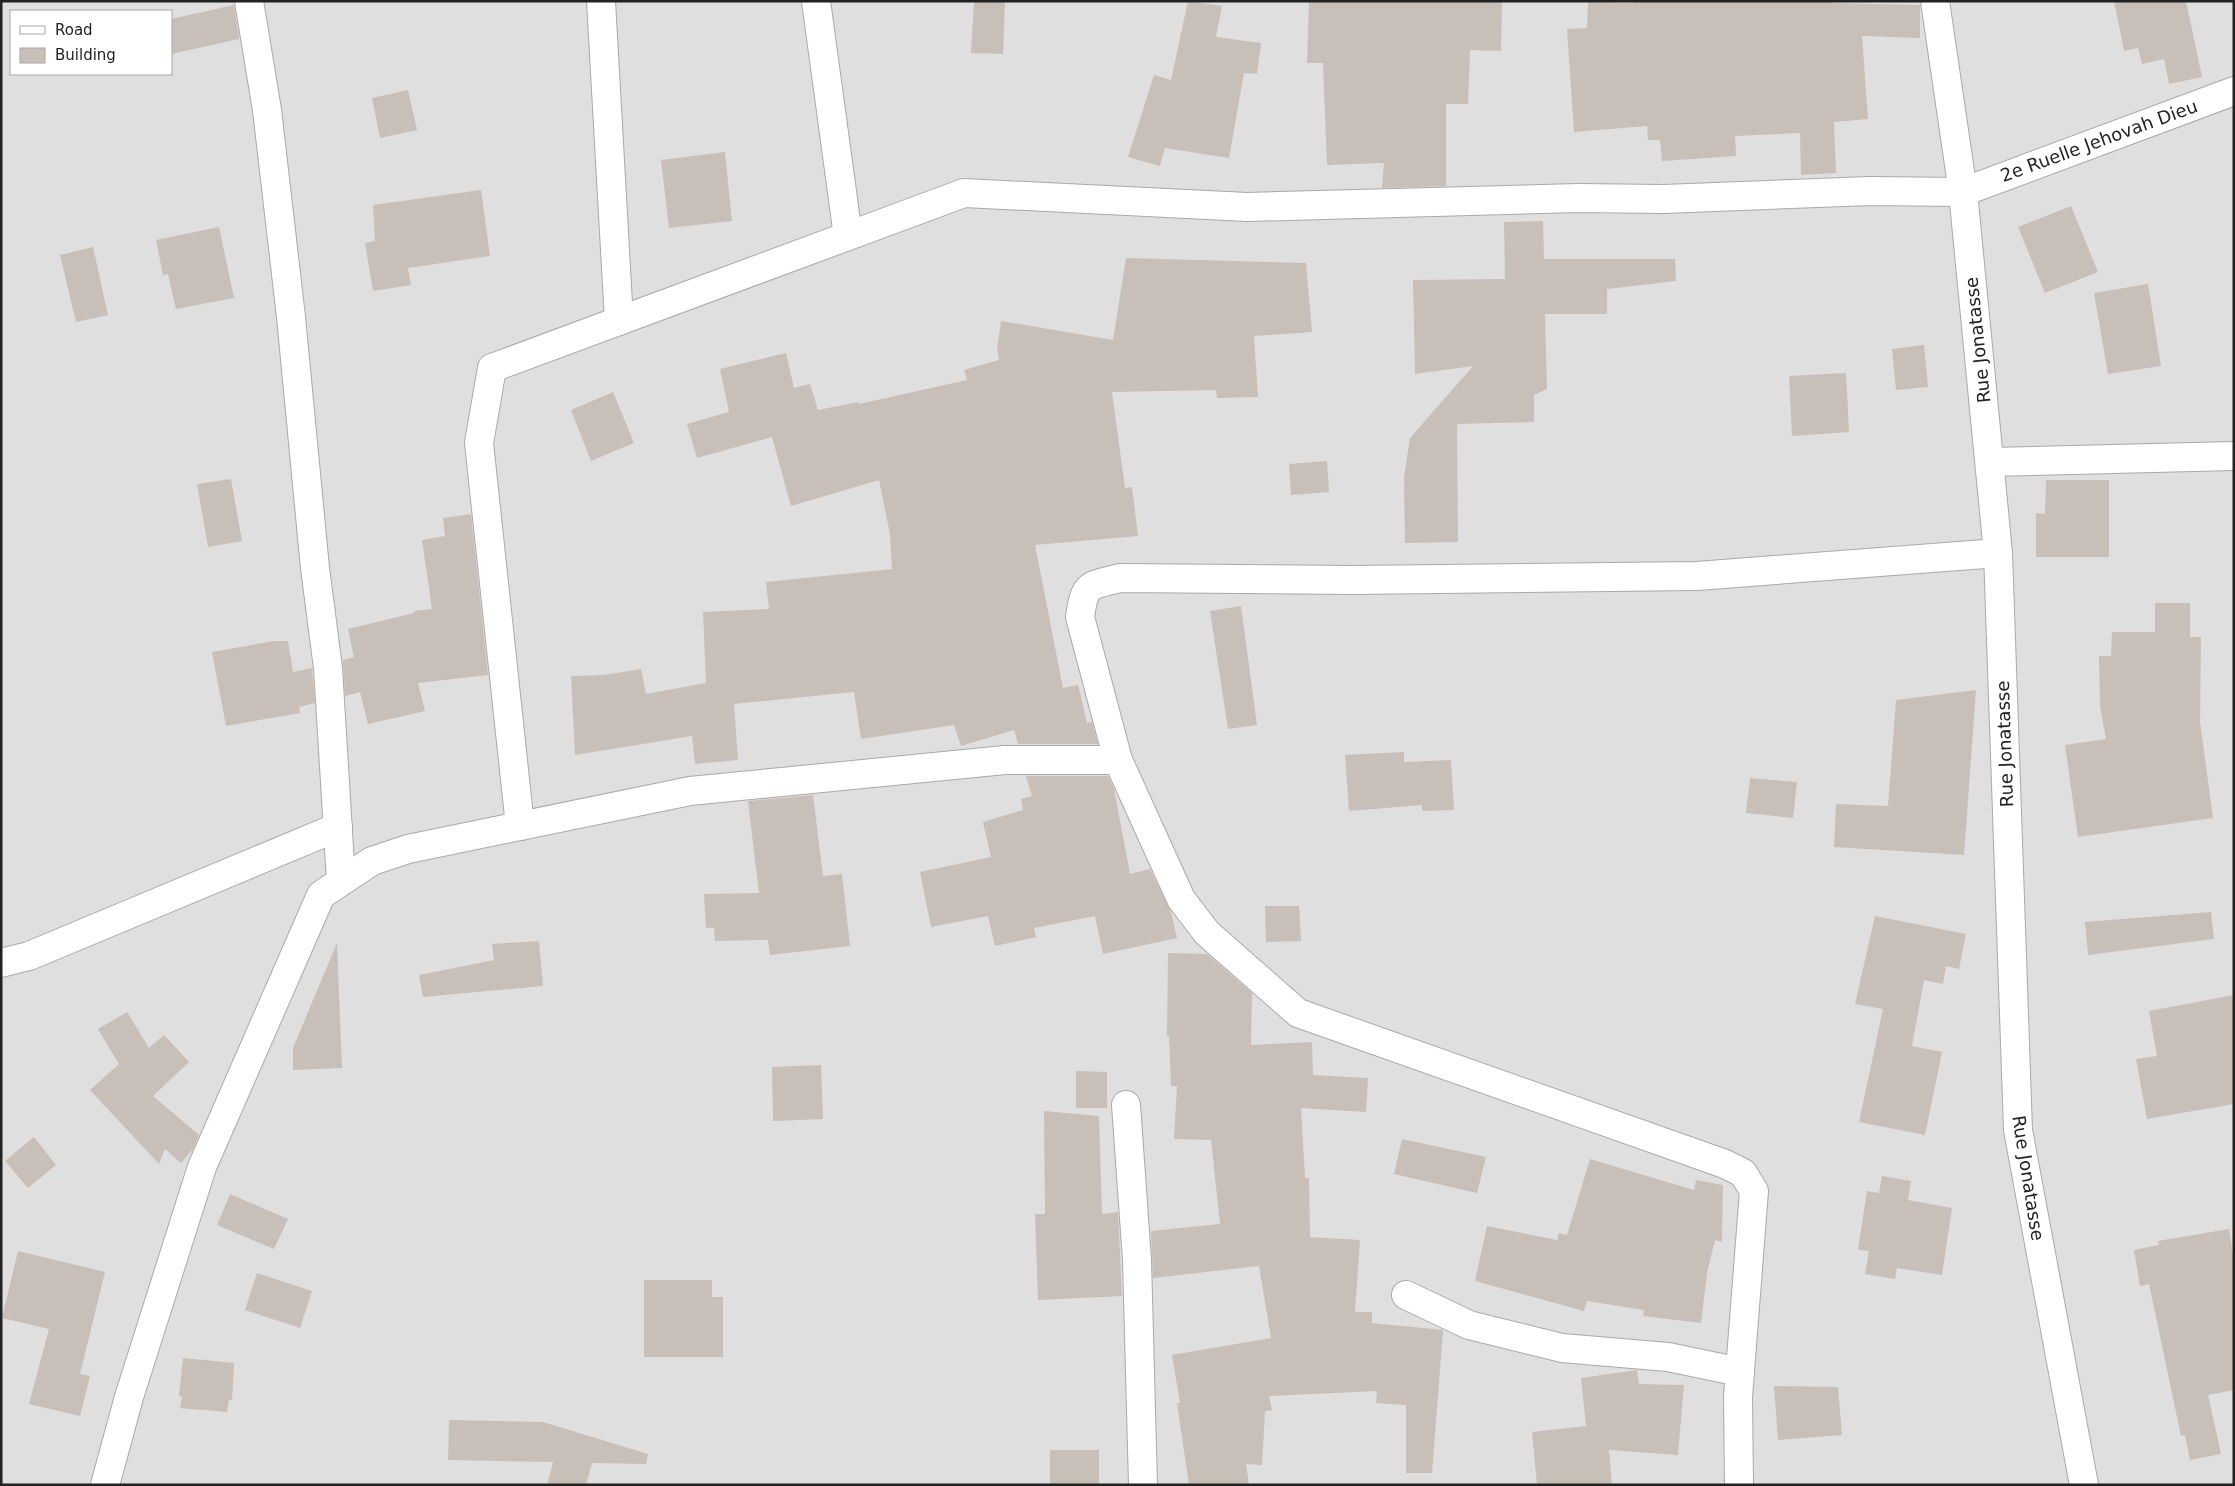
<svg xmlns="http://www.w3.org/2000/svg" width="2235" height="1486" font-family="'DejaVu Sans',sans-serif">
	<style>
		.residential { fill: #e0dfdf; fill-rule: evenodd }
		.building { fill: #c7bfb8 }
		.lines { fill: none; stroke-linecap: round; stroke-linejoin: round }
		.street-casing { stroke: #a9a9a9; stroke-width: 30 }
		.street { stroke: #fff; stroke-width: 28 }
		.labels { text-anchor: middle; stroke-width: 4; stroke-linejoin: round; paint-order: stroke }
		.street-label { font-size: 18px; fill: #222; stroke: #fff }
	</style>
	<rect width="100%" height="100%" fill="#f2efe9"/>
	<!-- residential -->
	<path class="residential" d="M1 1H2234V1485H1ZM11 11H171V74H11Z"/>
	<!-- building -->
	<g class="building">
		<path d="M974 1H1005L1003 54 971 53Z"/>
		<path d="M1188 1 1222 6 1216 37 1261 43 1257 74 1244 73 1229 158 1165 148 1160 166 1128 157 1154 75 1171 80Z"/>
		<path d="M1309 1H1502L1501 51 1470 50 1468 104H1446V186L1382 188 1384 163 1327 165 1323 63H1307Z"/>
		<path d="M1633 1H1833V3L1920 5V38L1862 36 1868 119 1834 122 1836 173 1801 175 1800 133 1735 136 1736 156 1662 161 1660 140H1648L1647 126 1574 132 1567 29 1587 28 1588 2 1633 3Z"/>
		<path d="M2114 1H2186L2202 77 2169 84 2164 59 2142 64 2138 48 2124 51Z"/>
		<path d="M234 5 239 39 171 54V19Z"/>
		<path d="M408 90 417 130 380 138 372 98Z"/>
		<path d="M725 152 732 221 669 228 661 160Z"/>
		<path d="M481 190 490 256 408 268 411 285 373 291 365 243 375 241 373 205Z"/>
		<path d="M2071 206 2098 272 2045 293 2018 227Z"/>
		<path d="M1543 221 1544 259H1675L1676 281 1607 289V314H1545L1547 389 1534 395V422L1457 424 1458 542 1405 543 1404 477 1410 438 1473 366 1415 374 1413 280 1505 279 1504 222Z"/>
		<path d="M219 227 234 298 176 309 168 274 163 275 156 240Z"/>
		<path d="M93 247 108 315 76 322 60 255Z"/>
		<path d="M1126 258 1306 263 1312 332 1254 336 1258 397 1217 398 1216 390 1112 392 1125 488 1132 487 1138 536 1035 545 1063 688 1078 685 1087 723 1092 722 1098 744H1018L1014 730 961 746 954 725 861 739 854 692 734 704 738 760 695 764 692 736 575 755 571 676 604 675 641 669 646 694 706 683 703 612 769 609 766 582 892 569 890 534 879 480 791 506 772 437 697 458 687 424 729 412 720 369 786 353 794 388 810 384 818 410 858 402 859 404 967 380 964 370 999 360 997 349 1001 321 1113 340Z"/>
		<path d="M2148 284 2161 366 2108 374 2094 293Z"/>
		<path d="M1924 345 1928 387 1896 390 1892 349Z"/>
		<path d="M1846 373 1849 432 1792 436 1789 376Z"/>
		<path d="M613 392 634 443 591 461 571 410Z"/>
		<path d="M1327 461 1329 492 1291 495 1289 464Z"/>
		<path d="M231 479 242 541 208 547 197 484Z"/>
		<path d="M2046 480H2109V557H2036V513L2045 514Z"/>
		<path d="M471 514 488 675 418 683 425 711 368 724 360 692 345 696 343 660 354 657 348 629 414 613V611L432 609 422 540 445 536 443 518Z"/>
		<path d="M2155 603H2190V637H2201L2200 722 2213 818 2078 837 2065 745 2106 739 2100 706 2099 656H2111L2112 632H2155Z"/>
		<path d="M1241 606 1257 725 1228 729 1210 611Z"/>
		<path d="M274 641H288L293 672 312 668 315 703 299 707 300 713 226 726 212 652Z"/>
		<path d="M1976 690 1964 855 1834 847 1836 804 1888 806 1896 700Z"/>
		<path d="M1404 752V762L1451 760 1454 810 1422 811V805L1349 811 1345 755Z"/>
		<path d="M1026 776H1108L1114 789 1130 874 1150 869 1171 912 1177 938 1103 954 1095 916 1034 928 1036 937 995 946 988 916 931 927 920 872 991 857 983 822 1023 810 1021 799 1032 796Z"/>
		<path d="M1750 778 1797 782 1793 818 1746 813Z"/>
		<path d="M813 795 823 876 842 874 850 946 770 955 768 940 715 941 714 928H706L704 894 759 893 748 801Z"/>
		<path d="M1265 906H1299L1301 941 1266 942Z"/>
		<path d="M2211 912 2214 939 2088 955 2085 922Z"/>
		<path d="M1875 916 1966 934 1959 969 1946 966 1943 984 1924 980 1912 1046 1942 1052 1925 1135 1859 1122 1883 1009 1855 1004Z"/>
		<path d="M539 941 543 986 423 997 419 975 494 960 492 944Z"/>
		<path d="M337 943 342 1068 293 1070V1048Z"/>
		<path d="M1168 953 1207 954 1252 993 1251 1045 1312 1042 1313 1075 1368 1078 1366 1112 1301 1108 1305 1178H1309L1310 1237 1360 1240 1355 1312H1372V1323L1443 1330 1432 1473H1406V1405L1376 1403 1377 1391 1269 1396 1272 1410 1265 1411 1262 1465 1246 1464 1249 1485H1189L1177 1403H1180L1172 1355 1271 1338 1259 1266 1153 1278 1151 1231 1220 1224 1211 1140 1174 1139 1177 1086H1171L1169 1036H1167Z"/>
		<path d="M2234 995V1104L2147 1119 2136 1059 2157 1056 2149 1011Z"/>
		<path d="M127 1012 149 1048 164 1035 189 1062 153 1096 199 1135 193 1149 181 1163 165 1149 159 1164 90 1090 119 1064 98 1029Z"/>
		<path d="M821 1065 823 1119 773 1121 772 1067Z"/>
		<path d="M1076 1071 1107 1072V1108H1076Z"/>
		<path d="M1044 1111 1099 1116 1102 1214 1118 1212 1122 1296 1038 1300 1035 1214H1045Z"/>
		<path d="M34 1137 56 1165 28 1188 5 1161Z"/>
		<path d="M1402 1139 1486 1157 1477 1193 1394 1174Z"/>
		<path d="M1590 1159 1694 1190 1696 1180 1723 1185 1722 1242 1715 1240 1707 1273 1701 1323 1643 1316 1644 1310 1587 1301 1584 1311 1475 1281 1487 1226 1557 1240 1559 1233 1567 1235Z"/>
		<path d="M1882 1176 1911 1181 1908 1200 1952 1208 1942 1275 1897 1268 1895 1279 1865 1274 1869 1251 1858 1250 1867 1191 1879 1193Z"/>
		<path d="M230 1194 288 1219 274 1249 217 1225Z"/>
		<path d="M2229 1229 2234 1261V1390L2208 1395 2221 1454 2190 1460 2185 1435 2181 1436 2149 1284 2140 1286 2134 1250 2159 1245 2158 1241Z"/>
		<path d="M18 1251 105 1272 80 1374 90 1376 80 1416 29 1404 49 1329 2 1318Z"/>
		<path d="M257 1273 312 1291 300 1328 245 1310Z"/>
		<path d="M644 1280H712V1297H723V1357H644Z"/>
		<path d="M183 1358 234 1363 232 1400H229L227 1412 180 1408 182 1397 179 1396Z"/>
		<path d="M1637 1370 1639 1384 1684 1385 1678 1455 1609 1450 1612 1485H1537L1532 1432 1586 1426 1581 1378Z"/>
		<path d="M1774 1386 1838 1387 1842 1435 1778 1440Z"/>
		<path d="M449 1420 543 1422 648 1454 646 1464 592 1463 586 1485H547L553 1462 448 1460Z"/>
		<rect x="1050" y="1450" width="49" height="35"/>
	</g>
	<g class="lines">
		<!-- street casing -->
		<g class="street-casing">
			<g id="street">
				<path d="M249 1 267 110 291 317 315 568 328 668 341 881"/>
				<path d="M601 1 619 321"/>
				<path d="M816 1 848 236"/>
				<path d="M1935 1 1963 192 1998 553 2018 1130 2084 1485"/>
				<path d="M1990 462 2234 456"/>
				<path d="M1118 760 1080 617C1085 582 1089 586 1120 578L1352 580 1697 576 1998 553"/>
				<path d="M520 826 479 443 492 368 964 193 1247 207 1578 198 1664 199 1870 191 1963 192 2234 91"/>
				<path d="M1 963 29 956 338 827"/>
				<path d="M1126 1105 1137 1260 1143 1485"/>
				<path d="M1406 1295 1469 1325 1562 1348 1668 1357 1740 1372"/>
				<path d="M105 1485 129 1397 202 1167 321 895 372 861 408 849 690 791 1005 760H1118L1181 899 1207 933 1298 1013 1725 1164 1743 1173 1754 1191 1738 1397 1739 1485"/>
			</g>
		</g>
		<!-- street -->
		<use href="#street" class="street"/>
	</g>
	<g class="labels">
		<!-- street labels -->
		<g class="street-label">
			<text transform="translate(2099 141) rotate(-20)" y="6">2e Ruelle Jehovah Dieu</text>
			<text transform="translate(1978 340) rotate(-96)" y="6">Rue Jonatasse</text>
			<text transform="translate(2005 744) rotate(-92)" y="6">Rue Jonatasse</text>
			<text transform="translate(2028 1178) rotate(81)" y="6">Rue Jonatasse</text>
		</g>
	</g>
	<!-- border -->
	<rect width="2235" height="1486" fill="none" stroke="#222222" stroke-width="5"/>
	<!-- legend -->
	<rect x="10" y="10" width="162" height="65" fill="#ffffff" stroke="#a7a7a7"/>
	<rect x="20" y="26" width="25" height="8" fill="#ffffff" stroke="#a7a7a7"/>
	<text x="55" y="35" font-size="15" fill="#222222">Road</text>
	<rect x="20" y="48" width="25" height="15" fill="#c7bfb8" stroke="#a7a7a7"/>
	<text x="55" y="60" font-size="15" fill="#222222">Building</text>
</svg>
